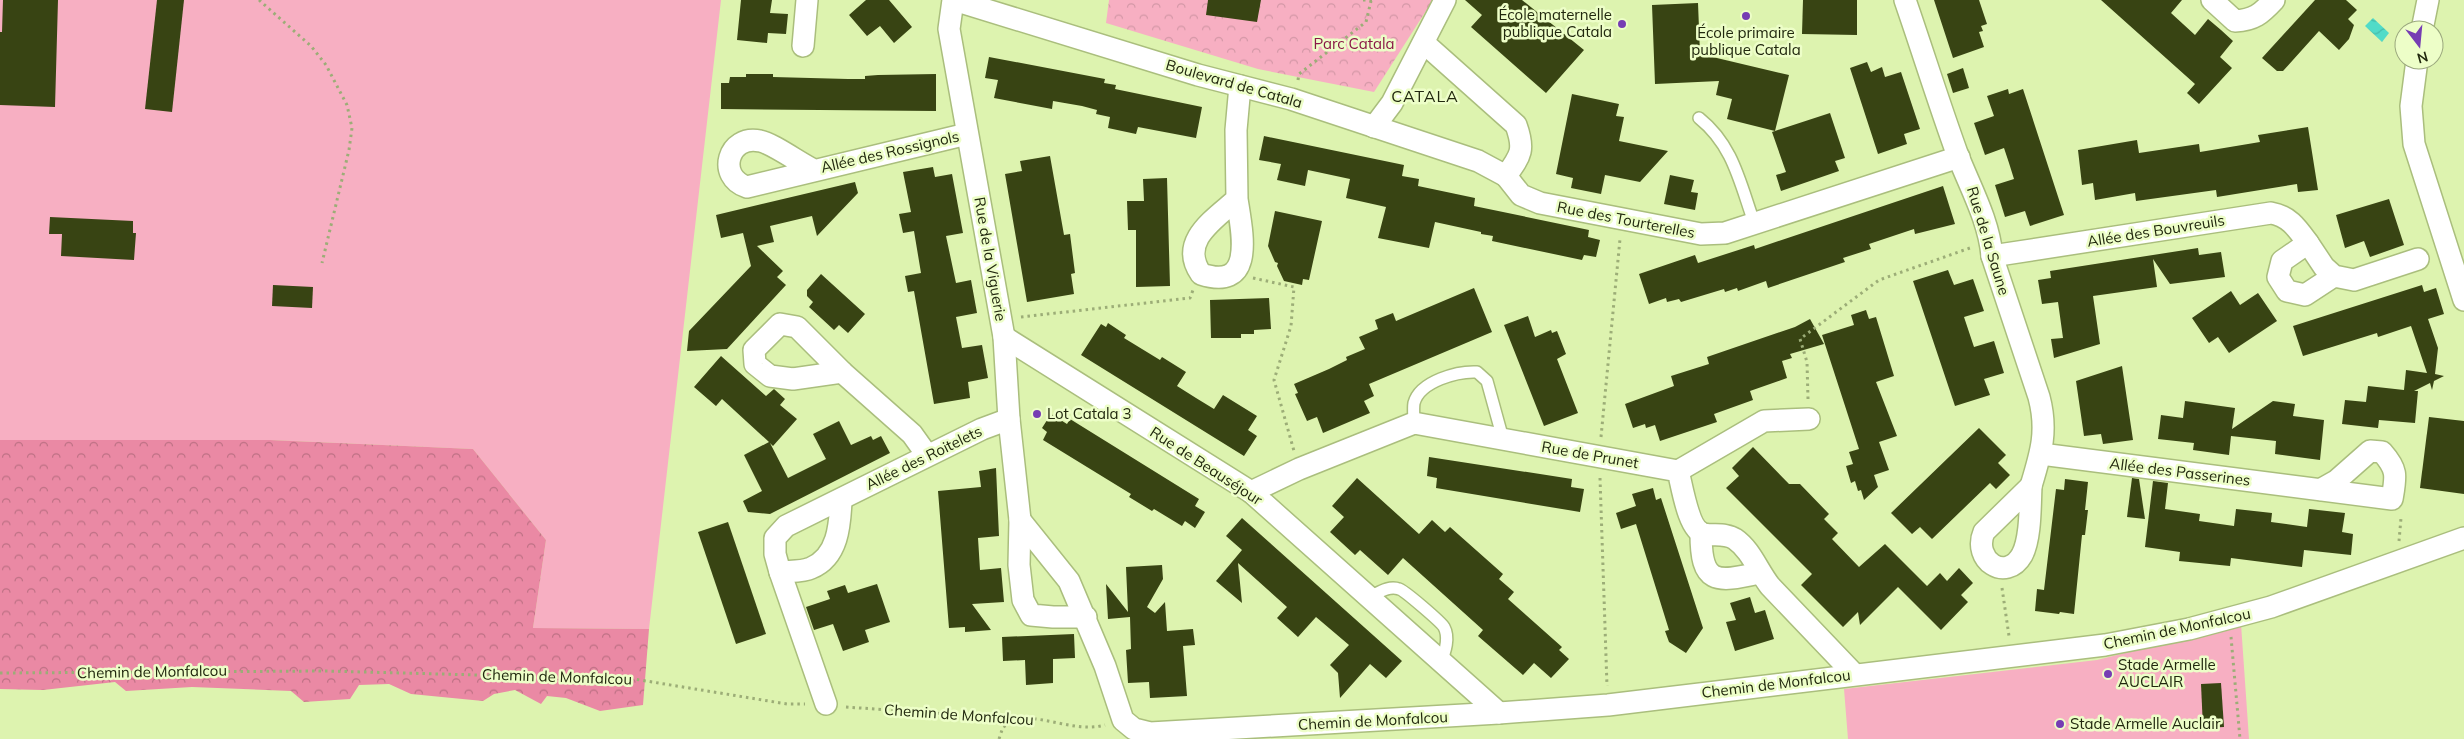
<svg xmlns="http://www.w3.org/2000/svg" width="2464" height="739" font-family="Mulish,sans-serif">
	<style>
		.grass { fill: #f7afc2 }
		.forest { fill: url(#forest-crowns) }
		.park { fill: url(#park-crowns) }
		.water { fill: url(#water-waves) }
		.building { fill: #384413 }
		.lines { fill: none; stroke-linecap: round; stroke-linejoin: round }
		.lane-casing { stroke: #aabe7d; stroke-width: 14 }
		.street-casing { stroke: #aabe7d; stroke-width: 24 }
		.path { stroke: #9cad77; stroke-width: 3; stroke-dasharray: 2.5 4; stroke-linecap: butt }
		.lane { stroke: #fff; stroke-width: 11 }
		.street { stroke: #fff; stroke-width: 21 }
		.poi-dot { fill: #763db3; stroke: #edfec8; stroke-width: 2 }
		.labels { text-anchor: middle; stroke-width: 5; stroke-linejoin: round; paint-order: stroke }
		.poi-label { font-size: 15px; fill: #21280e; stroke: #edfec8; text-anchor: start }
		.park-label { font-size: 15px; fill: #8a1847; stroke: #edfec8 }
		.street-label { font-size: 15px; fill: #21280e; stroke: #edfec8 }
		.neighbourhood-label { font-size: 16px; letter-spacing: 1px; fill: #21280e; stroke: #edfec8 }
	</style>
	<defs>
		<pattern id="forest-crowns" width="20" height="18" patternUnits="userSpaceOnUse" patternTransform="scale(1.25)"><rect width="20" height="18" fill="#ea89a4"/><path d="M2 6a3 3 0 1 1 6 0M12 15a3 3 0 1 1 6 0" fill="none" stroke="#bd7084"/></pattern>
		<pattern id="park-crowns" width="20" height="18" patternUnits="userSpaceOnUse" patternTransform="scale(1.25)"><rect width="20" height="18" fill="#f7afc2"/><path d="M2 6a3 3 0 1 1 6 0M12 15a3 3 0 1 1 6 0" fill="none" stroke="#d397a6"/></pattern>
		<pattern id="water-waves" width="16" height="10" patternUnits="userSpaceOnUse" patternTransform="scale(1.25)"><rect width="16" height="10" fill="#51dbc8"/><path d="M0 5q4-4 8 0t8 0" fill="none" stroke="#46bcab"/></pattern>
	</defs>
	<rect width="100%" height="100%" fill="#ddf3af"/>
	<!-- grass -->
	<g class="grass">
		<path d="M0 0H721L649 629 533 628 546 540 473 449 270 440H0Z"/>
		<path d="M2241 624 2249 739H1848L1844 689 2097 660Z"/>
	</g>
	<!-- forest -->
	<path class="forest" d="M0 440H270L473 449 546 540 533 628 649 629 643 705 600 711 566 698 547 696 541 704 515 690 494 694 483 701 411 694 389 684 359 685 350 699 304 702 291 691 192 687 126 691 115 682 43 690 0 689Z"/>
	<!-- park -->
	<path class="park" d="M1109 0H1433L1374 92 1258 69 1106 23Z"/>
	<!-- water -->
	<path class="water" d="M2373 18 2389 33 2382 42 2365 26Z"/>
	<!-- building -->
	<g class="building">
		<path d="M3 0H58L55 107 0 105V32H2Z"/>
		<path d="M157 0H184L172 112 145 109Z"/>
		<path d="M741 0H772L770 13 788 14 786 34 768 33 767 43 737 40Z"/>
		<path d="M866 0H889L912 27 894 43 880 26 867 36 849 15Z"/>
		<path d="M1208 0H1261L1257 22 1206 15Z"/>
		<path d="M1465 0H1522L1584 50 1546 93 1471 27 1482 15Z"/>
		<path d="M1803 0H1857V35L1802 34Z"/>
		<path d="M1934 0H1979L1987 24 1981 26 1983 31 1979 32 1984 47 1953 58Z"/>
		<path d="M2101 0H2182L2171 13 2195 35 2208 19 2221 30 2233 41 2220 57 2232 68 2199 104 2187 93 2195 84Z"/>
		<path d="M2315 0H2346L2357 10 2348 19 2354 25 2349 39 2339 50 2319 31 2283 71H2277L2262 58Z"/>
		<path d="M1698 3 1700 54 1789 75 1775 131 1830 113 1845 158 1835 161 1839 171 1781 191 1776 175 1786 172 1772 132 1775 131 1727 119 1732 99 1716 95 1719 81 1655 84 1652 5Z"/>
		<path d="M989 57 1105 79 1104 83 1116 85 1115 89 1202 107 1196 138 1138 127 1136 134 1108 128 1110 117 1096 114 1097 110 1082 106 1053 101 1052 109 994 98 998 80 985 78Z"/>
		<path d="M1867 62 1871 72 1882 67 1885 77 1901 72 1920 129 1904 134 1907 144 1878 154 1850 68Z"/>
		<path d="M1963 68 1969 88 1953 93 1947 74Z"/>
		<path d="M746 74H773V77L848 79H865V76L878 75 936 74V111L721 109V83H729L730 77H746Z"/>
		<path d="M2008 89 2009 94 2023 89 2064 215 2030 226 2025 211 2005 217 1995 185 2014 179 2009 163 2004 148 1985 155 1974 123 1994 116 1987 96Z"/>
		<path d="M1572 94 1619 104 1616 116 1624 117 1619 141 1668 151 1640 182 1605 175 1601 194 1571 188 1573 178 1556 174Z"/>
		<path d="M2308 127 2318 190 2298 192 2297 184 2217 197 2216 190 2136 201 2135 193 2095 200 2093 183 2082 185 2078 150 2137 140 2139 153 2199 144 2200 152 2260 142 2258 135Z"/>
		<path d="M1264 136 1404 165 1402 176 1419 179 1418 186 1475 198 1474 206 1589 230 1588 237 1600 240 1596 257 1584 255 1582 260 1492 241 1493 236 1481 234V232L1435 222 1429 248 1378 238 1386 207 1346 198 1350 179 1308 170 1305 186 1277 180 1281 164 1259 160Z"/>
		<path d="M1050 156 1064 235 1070 234 1075 273 1071 274 1074 294 1027 302 1005 174 1022 171 1020 161Z"/>
		<path d="M933 167 935 177 952 174 963 233 946 236 956 283 971 280 977 313 956 317 962 348 982 345 988 378 968 382 970 398 934 404 914 291 908 292 905 276 921 273 914 231 903 233 899 214 911 212 903 172Z"/>
		<path d="M1670 175 1694 180 1691 192 1698 193 1695 210 1664 204Z"/>
		<path d="M1167 178 1170 286 1136 287V230H1128L1127 201H1144L1143 179Z"/>
		<path d="M855 182 858 193 817 236 812 216 770 226 774 242 757 246 783 271 777 277 786 285 727 349 687 351 689 331 751 266 743 233 721 238 716 215Z"/>
		<path d="M1943 186 1955 224 1915 234 1914 229 1869 244 1871 249 1843 258 1845 262 1768 288 1766 281 1738 291 1737 288 1725 292 1724 289 1681 302 1679 299 1667 302 1666 298 1649 304 1639 274 1695 255 1698 263 1754 245 1755 249Z"/>
		<path d="M2389 199 2404 245 2370 257 2364 241 2345 248 2336 215Z"/>
		<path d="M1275 211 1322 221 1309 280 1303 279 1302 285 1284 281 1277 266 1278 263 1275 262 1268 246Z"/>
		<path d="M50 217 133 221V233H136L134 260 61 256 62 234H49Z"/>
		<path d="M2198 248 2199 255 2221 252 2225 277 2170 284 2153 259 2157 287 2093 296 2100 344 2054 358 2051 339 2063 338 2058 302 2042 304 2038 280 2051 278 2050 271Z"/>
		<path d="M1948 270 1954 285 1973 279 1984 311 1964 317 1974 347 1994 341 2004 373 1984 379 1990 395 1955 406 1913 281Z"/>
		<path d="M821 274 865 314 848 333 839 325 834 330 809 307 813 302 807 296V290Z"/>
		<path d="M273 285 313 287 312 308 272 306Z"/>
		<path d="M2422 285 2424 292 2436 288 2444 314 2428 319 2438 348 2435 374 2444 376 2434 381 2432 390 2430 383 2414 391H2418L2415 423 2379 420 2378 428 2342 424 2345 400 2366 402 2368 386 2404 390 2406 370 2427 373 2411 326 2378 337 2377 333 2303 356 2293 326Z"/>
		<path d="M1474 288 1492 332 1369 384 1374 396 1364 401 1370 413 1323 433 1317 417 1307 421 1295 394 1298 393 1294 384 1329 369 1347 360 1346 357 1365 349 1359 337 1378 329 1375 320 1393 313 1396 321Z"/>
		<path d="M2231 291 2240 305 2258 293 2277 321 2229 353 2218 337 2209 343 2192 318Z"/>
		<path d="M1269 298 1271 329 1254 330V334H1241V338H1211L1210 300Z"/>
		<path d="M1866 310 1869 319 1876 317 1894 376 1876 382 1897 436 1879 442 1889 470 1874 475 1878 487 1864 500 1861 490 1858 491 1855 481 1851 483 1846 466 1853 464 1849 452 1859 449 1822 335 1854 325 1851 315Z"/>
		<path d="M1528 316 1535 337 1551 330 1552 333 1557 331 1566 354 1557 359 1578 413 1544 426 1504 325Z"/>
		<path d="M1810 319 1824 344 1790 354 1792 358 1782 361 1787 378 1750 391 1753 400 1714 414 1717 422 1660 441 1655 425 1646 428 1645 424 1633 428 1625 404 1674 386 1671 376 1709 364 1707 357 1795 327Z"/>
		<path d="M1108 323 1126 335 1124 338 1160 360 1162 357 1186 372 1177 386 1196 398 1214 409 1223 395 1257 416 1248 430 1257 436 1244 456 1081 355 1101 324 1106 327Z"/>
		<path d="M721 356 766 396 774 389 785 399 780 405 797 419 773 446 770 443 788 478 826 459 813 434 839 421 851 445 871 436 873 440 881 436 890 453 770 514 748 512 743 501 762 491 744 455 769 442 722 399 716 406 694 387Z"/>
		<path d="M2122 366 2133 440 2103 444 2101 434 2084 436 2076 381Z"/>
		<path d="M2185 401 2235 408 2232 429 2273 401 2295 404 2293 416 2324 420 2320 460 2275 454 2276 441 2231 436 2229 455 2193 450 2194 443 2158 439 2161 415 2183 418Z"/>
		<path d="M1051 414 1067 424 1070 419 1199 499 1195 506 1205 512 1195 528 1185 521 1182 526 1154 509 1152 511 1129 497 1131 494 1043 440 1047 432 1042 428Z"/>
		<path d="M2429 417 2464 421V494L2420 488Z"/>
		<path d="M1979 428 2006 455 1998 463 2010 475 1996 489 1990 483 1932 539 1920 527 1912 534 1891 513Z"/>
		<path d="M1753 447 1789 484H1800L1829 514 1824 519 1838 533 1832 539 1859 567 1885 544 1927 586 1940 573 1947 581 1959 568 1973 583 1961 595 1968 602 1941 630 1898 587 1860 625 1858 612 1843 627 1801 585 1812 574 1726 488 1739 476 1732 468Z"/>
		<path d="M1429 457 1572 479 1571 487 1584 489 1580 512 1436 488 1437 478 1427 476Z"/>
		<path d="M996 468 999 536 978 538 980 570 1001 568 1004 602 972 604 991 630 965 632V627L949 628 938 491 981 487 979 471Z"/>
		<path d="M1357 478 1419 534 1432 520 1445 532 1450 527 1503 574 1499 579 1514 592 1508 599 1562 647 1559 650 1569 659 1551 678 1534 663 1523 675 1478 636 1483 630 1403 558 1388 575 1360 550 1355 555 1330 532 1344 517 1332 506Z"/>
		<path d="M2132 478 2139 479 2145 519 2127 517Z"/>
		<path d="M2065 479 2088 482 2085 510H2088L2085 535H2082L2074 614 2060 612 2059 614 2035 611 2037 589 2044 590 2056 489 2064 490Z"/>
		<path d="M2153 481 2168 483 2165 509 2200 514 2199 521 2234 526 2236 509 2272 513 2271 522 2307 527 2309 509 2345 513 2342 532 2353 534 2351 555 2304 550 2302 567 2231 558 2230 566 2179 561 2180 552 2145 547Z"/>
		<path d="M1653 488 1656 500 1661 498 1703 628 1686 653 1669 642 1665 631 1669 630 1636 524 1621 529 1616 513 1636 506 1632 494Z"/>
		<path d="M1242 518 1402 661 1386 678 1370 664 1340 698 1338 673 1330 665 1349 645 1316 617 1298 637 1277 618 1287 607 1238 563 1242 603 1216 581 1242 550 1226 536Z"/>
		<path d="M728 522 766 634 736 644 698 532Z"/>
		<path d="M1162 565 1163 579 1147 607 1155 613 1165 602 1167 631 1193 629 1195 645 1183 646 1187 696 1150 698 1149 682 1128 683 1126 650 1131 649 1130 617 1108 619 1106 584 1128 612 1126 567Z"/>
		<path d="M877 584 890 622 865 630 869 642 843 651 833 624 814 630 806 607 830 599 827 591 845 585 848 593Z"/>
		<path d="M1750 597 1755 613 1765 610 1774 639 1735 651 1726 622 1736 620 1730 603Z"/>
		<path d="M1074 634 1075 658 1053 659V683L1026 685 1025 660 1003 661 1002 637Z"/>
		<path d="M2221 683 2224 727 2203 728 2201 684Z"/>
	</g>
	<g class="lines">
		<!-- lane casing -->
		<g class="lane-casing">
			<g id="lane">
				<path d="M1699 118C1734 146 1740 184 1755 225"/>
				<path d="M1414 423C1414 417 1413 409 1414 403 1420 381 1458 371 1477 372L1487 381 1503 439"/>
				<path d="M1369 597C1378 593 1389 585 1399 589 1404 590 1441 622 1444 627 1450 638 1445 652 1441 662"/>
			</g>
		</g>
		<!-- street casing -->
		<g class="street-casing">
			<g id="street">
				<path d="M953 0 949 29 1004 337 1009 419 1020 520 1019 565 1023 600 1031 615 1053 617H1086"/>
				<path d="M954 0 1198 75 1291 99 1478 161 1506 176C1521 155 1525 150 1516 125L1424 43"/>
				<path d="M1905 0C1923 52 1939 104 1958 156 1971 189 1989 221 1992 256L2039 397C2048 431 2041 453 2031 486"/>
				<path d="M2212 0 2235 21C2254 20 2261 14 2274 0"/>
				<path d="M2422 30 2428 0"/>
				<path d="M803 46 807 0"/>
				<path d="M2417 60 2411 106 2414 144 2464 300"/>
				<path d="M1374 127 1392 103 1445 0"/>
				<path d="M814 170C801 164 772 143 760 141 728 134 716 177 747 187L967 134"/>
				<path d="M1506 176 1521 195 1540 203 1701 234 1725 233 1959 157"/>
				<path d="M1237 199C1242 232 1256 292 1201 274 1178 241 1215 219 1237 199L1236 130 1240 86"/>
				<path d="M1992 256 2271 213C2289 216 2297 228 2308 243"/>
				<path d="M2334 276 2324 267 2308 243 2282 261 2278 277 2287 291 2305 295 2334 276 2354 280 2418 259"/>
				<path d="M780 324 797 327 842 372 793 379 770 376 755 364 754 350Z"/>
				<path d="M1004 337 1251 492 1499 713"/>
				<path d="M842 372 912 434 927 455"/>
				<path d="M2041 454 2392 499C2396 476 2398 470 2382 452L2370 451 2336 481 2320 490"/>
				<path d="M1678 471 1764 421 1809 419"/>
				<path d="M2031 486C2030 505 2031 538 2022 555 2006 583 1972 560 1984 532Z"/>
				<path d="M1251 492 1299 469 1414 423 1678 471C1682 485 1688 530 1704 534 1714 536 1726 533 1735 539 1751 550 1758 571 1770 586L1854 674"/>
				<path d="M1020 520 1069 581 1105 666 1123 720 1134 729 1150 733 1499 713 1608 705 2105 645 2189 629 2271 607 2464 538"/>
				<path d="M1701 533C1701 584 1715 583 1759 573"/>
				<path d="M780 572C790 571 803 572 811 568 838 557 840 525 841 500"/>
				<path d="M826 704 780 572 775 554V538L786 526 982 429 1009 419"/>
			</g>
		</g>
		<!-- path -->
		<g class="path">
			<path d="M259 0 311 46 326 65 347 105 352 128 349 150 322 263"/>
			<path d="M1363 0H1372"/>
			<path d="M1298 80 1299 74 1366 22 1371 1"/>
			<path d="M1253 278 1294 287 1291 326 1274 380 1294 451"/>
			<path d="M1021 317 1190 298 1193 290"/>
			<path d="M1808 399 1807 362 1800 339 1879 280 1970 248"/>
			<path d="M1601 437 1620 239"/>
			<path d="M1600 478 1607 686"/>
			<path d="M2399 541 2401 518"/>
			<path d="M2002 588 2009 636"/>
			<path d="M2231 637 2240 739"/>
			<path d="M0 673 324 671 634 679 787 704H805"/>
			<path d="M846 707 1017 719C1046 715 1075 733 1105 725"/>
			<path d="M999 739 1003 727 1016 720"/>
		</g>
		<!-- lane -->
		<use href="#lane" class="lane"/>
		<!-- street -->
		<use href="#street" class="street"/>
	</g>
	<!-- markers -->
	<g class="poi-dot">
		<circle cx="1746" cy="16" r="5"/>
		<circle cx="1622" cy="24" r="5"/>
		<circle cx="1037" cy="414" r="5"/>
		<circle cx="2108" cy="674" r="5"/>
		<circle cx="2060" cy="724" r="5"/>
	</g>
	<g class="labels">
		<!-- poi labels -->
		<g class="poi-label">
			<text x="1612" y="20" text-anchor="end">École maternelle<tspan x="1612" dy="17">publique Catala</tspan></text>
			<text x="1746" y="38" text-anchor="middle">École primaire<tspan x="1746" dy="17">publique Catala</tspan></text>
			<text x="1047" y="419">Lot Catala 3</text>
			<text x="2118" y="670">Stade Armelle<tspan x="2118" dy="17">AUCLAIR</tspan></text>
			<text x="2070" y="729">Stade Armelle Auclair</text>
		</g>
		<!-- park labels -->
		<g class="park-label">
			<text x="1354" y="49">Parc Catala</text>
		</g>
		<!-- street labels -->
		<g class="street-label">
			<text transform="translate(1234 84) rotate(16)" y="5">Boulevard de Catala</text>
			<text transform="translate(890 152) rotate(-13)" y="5">Allée des Rossignols</text>
			<text transform="translate(1626 220) rotate(11)" y="5">Rue des Tourterelles</text>
			<text transform="translate(2156 231) rotate(-9)" y="5">Allée des Bouvreuils</text>
			<text transform="translate(1988 241) rotate(73)" y="5">Rue de la Saune</text>
			<text transform="translate(990 259) rotate(80)" y="5">Rue de la Viguerie</text>
			<text transform="translate(1590 455) rotate(10)" y="5">Rue de Prunet</text>
			<text transform="translate(924 458) rotate(-26)" y="5">Allée des Roitelets</text>
			<text transform="translate(1206 466) rotate(33)" y="5">Rue de Beauséjour</text>
			<text transform="translate(2180 472) rotate(7)" y="5">Allée des Passerines</text>
			<text transform="translate(2177 629) rotate(-12)" y="5">Chemin de Monfalcou</text>
			<text transform="translate(152 672) rotate(-1)" y="5">Chemin de Monfalcou</text>
			<text transform="translate(557 677) rotate(2)" y="5">Chemin de Monfalcou</text>
			<text transform="translate(1776 684) rotate(-7)" y="5">Chemin de Monfalcou</text>
			<text transform="translate(959 715) rotate(4)" y="5">Chemin de Monfalcou</text>
			<text transform="translate(1373 721) rotate(-3)" y="5">Chemin de Monfalcou</text>
		</g>
		<!-- neighbourhood labels -->
		<g class="neighbourhood-label">
			<text x="1425" y="102">CATALA</text>
		</g>
	</g>
	<!-- north arrow -->
	<g transform="translate(2419 45) rotate(164)"><circle r="24" fill="#edfec8" stroke="#9ba87e"/>
	<path d="M0-4L9 19L0 12L-9 19Z" fill="#763db3"/>
	<text y="-8" font-size="14" font-weight="bold" text-anchor="middle" fill="#21280e">N</text>
	</g>
</svg>
